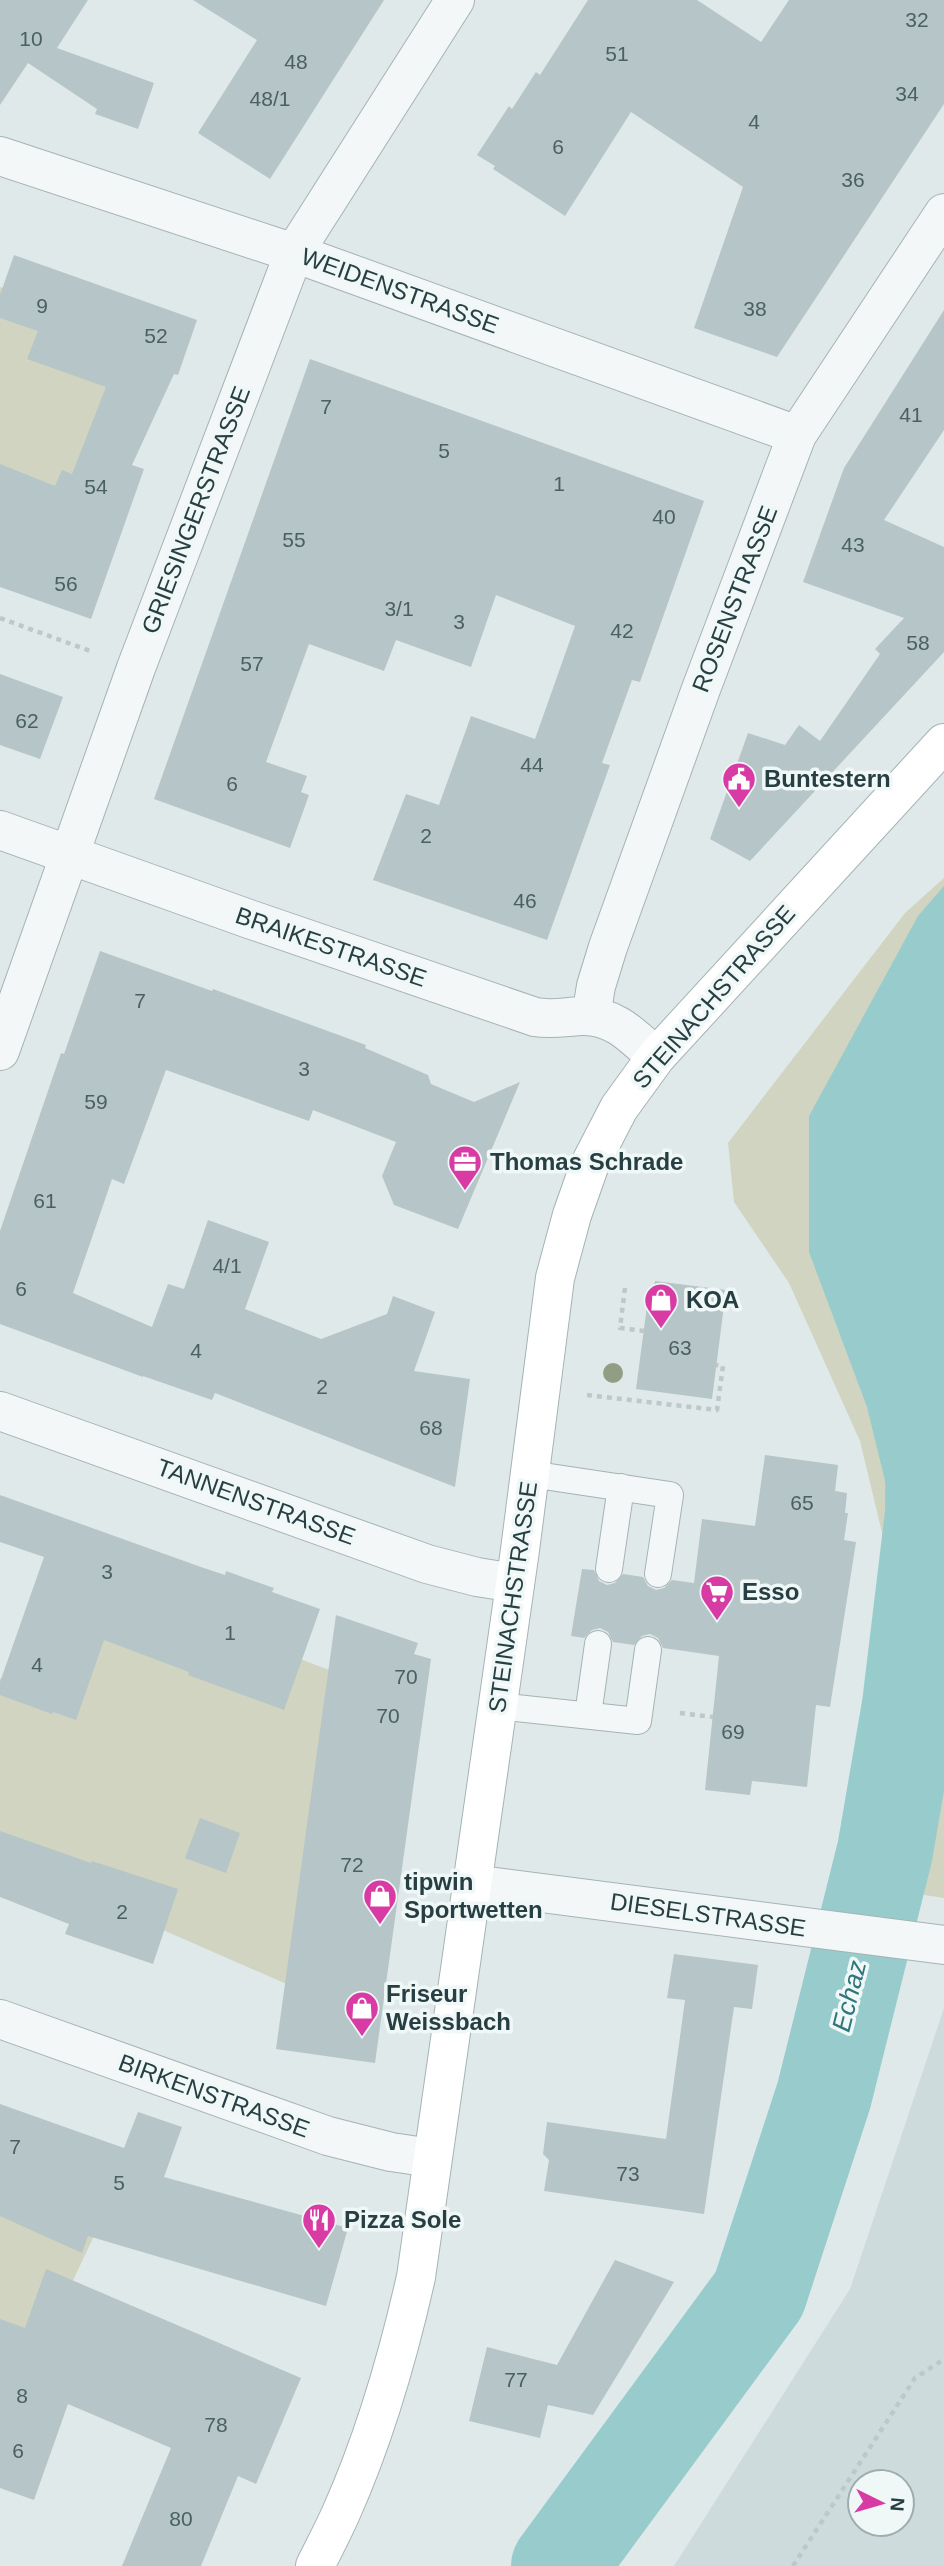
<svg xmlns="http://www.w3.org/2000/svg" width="944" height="2566" font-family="Helvetica,sans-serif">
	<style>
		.built { fill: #cddbdc; fill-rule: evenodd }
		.green { fill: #d0d4c0 }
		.water { fill: #98cccc }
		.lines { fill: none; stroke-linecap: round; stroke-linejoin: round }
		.river { stroke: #98cccc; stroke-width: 96 }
		.building { fill: #b6c5c7 }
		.lane-casing { stroke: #a5b3b4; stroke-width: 28 }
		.street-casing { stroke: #a5b3b4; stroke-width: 40 }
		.secondary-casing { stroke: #a5b3b4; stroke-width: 40 }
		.path { stroke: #bec7c9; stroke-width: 4.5; stroke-dasharray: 5 5; stroke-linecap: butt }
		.lane { stroke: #f3f7f8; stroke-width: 26 }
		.street { stroke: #f3f7f8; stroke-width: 38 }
		.secondary { stroke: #fff; stroke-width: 38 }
		.tree { fill: #929d85 }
		.labels { text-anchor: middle; stroke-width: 7; stroke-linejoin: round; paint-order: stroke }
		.number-label { font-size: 21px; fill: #4b6063 }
		.street-label { font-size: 24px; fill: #273f42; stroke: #eff7f7 }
		.poi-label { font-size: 24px; font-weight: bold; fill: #273f42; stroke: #eff7f7; text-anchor: start }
		.water-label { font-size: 26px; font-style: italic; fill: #2e7679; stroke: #eff7f7 }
	</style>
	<rect width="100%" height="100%" fill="#e0e9ea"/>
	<!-- built -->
	<path class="built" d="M944 2008V2566H674L850 2289ZM860 2482H902V2524H860Z"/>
	<!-- green -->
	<g class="green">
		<path d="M0 287 42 303 156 336 98 486 0 553Z"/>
		<path d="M944 878V1898L885 1889 916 1705 893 1578 860 1441 789 1283 734 1202 728 1143 905 913Z"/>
		<path d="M107 1571 230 1632 389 1693 332 2004 122 1912 0 1866V1679L35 1672Z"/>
		<path d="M0 2140 119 2183 0 2435Z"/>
	</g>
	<!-- water -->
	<path class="water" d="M944 886V1664L931 1669 867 1407 809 1252V1116L918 916Z"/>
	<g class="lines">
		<!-- river -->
		<path class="river" d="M559 2566 759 2294 824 2095 885 1851 910 1705 933 1514 934 1424 944 1356"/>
	</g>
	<!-- building -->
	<g class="building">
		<path d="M0 0H88L57 48 154 83 138 129 95 114 97 109 28 63 0 105Z"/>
		<path d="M193 0H384L270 179 198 133 257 40Z"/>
		<path d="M588 0H697L761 42 789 0H944V104L777 357 694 328 743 187 631 112 565 216 493 169 495 166 477 155 509 106 512 109 536 72 540 75Z"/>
		<path d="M14 255 197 320 178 375 174 374 132 465 144 469 91 619 0 587V464L55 486 62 470 72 474 106 387 27 359 38 331 0 318V295Z"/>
		<path d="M944 310V430L884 520 944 547V652L750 861 710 839 748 733 785 745 799 725 820 741 880 654 875 649 904 618 803 582 844 468Z"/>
		<path d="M310 359 704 501 640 682 632 680 602 763 610 765 547 940 373 880 406 794 439 805 471 716 535 739 575 626 496 595 471 667 396 640 384 671 309 644 266 762 307 776 301 792 309 795 290 848 154 799Z"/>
		<path d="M0 674 63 697 40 759 0 745Z"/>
		<path d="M100 951 212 991 213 989 366 1045 365 1048 428 1075 431 1084 474 1102 520 1082 458 1229 394 1205 382 1176 396 1142 313 1110 309 1121 166 1070 124 1184 112 1179 73 1293 152 1327 168 1284 184 1289 208 1220 269 1242 245 1309 321 1339 387 1314 393 1296 435 1312 414 1371 470 1379 455 1487 215 1393 212 1400 143 1376V1377L0 1324V1231L61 1053 64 1054Z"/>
		<path d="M655 1281 726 1290 712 1399 636 1389 647 1306 650 1307Z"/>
		<path d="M765 1455 838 1465 835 1491 847 1493 845 1513H848L844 1540 856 1542 830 1707 816 1705 807 1787 752 1781 750 1795 705 1790 719 1656 663 1648 658 1638 650 1634 642 1636 634 1645 613 1642 608 1632 600 1628 592 1630 584 1638 571 1636 582 1569 594 1570 599 1581 607 1585 615 1583 623 1574 643 1577 648 1586 656 1590 664 1588 672 1580 694 1583 702 1519 755 1526Z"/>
		<path d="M0 1495 201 1567 225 1575 226 1571 274 1588 272 1592 320 1609 284 1710 188 1675 189 1672 104 1640 76 1720 53 1712 52 1714 0 1695V1682L44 1557 0 1542Z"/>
		<path d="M336 1615 418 1643 414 1654 431 1659 375 2063 276 2049Z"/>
		<path d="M200 1818 240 1833 226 1873 185 1858Z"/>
		<path d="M0 1831 91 1863 92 1861 178 1889 153 1964 65 1934 69 1924 0 1897Z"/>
		<path d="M674 1954 758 1965 752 2009 734 2007 704 2214 544 2191 549 2160 543 2154 547 2122 666 2139 685 2000 667 1998Z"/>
		<path d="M0 2104 124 2148 138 2112 182 2127 164 2177 348 2228 326 2306 88 2236 82 2253 0 2216Z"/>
		<path d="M615 2260 674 2282 593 2415 548 2405 540 2438 469 2421 487 2347 557 2365Z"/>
		<path d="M46 2269 301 2378 256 2484 238 2476 201 2566H122L171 2448 68 2404 34 2500 0 2488V2319L25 2328Z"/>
	</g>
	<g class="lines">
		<!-- lane casing -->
		<g class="lane-casing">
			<g id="lane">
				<path d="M530 1474 670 1495 658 1574"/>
				<path d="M609 1569 621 1487"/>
				<path d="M497 1706 638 1721 648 1650"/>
				<path d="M588 1715 598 1644"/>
			</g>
		</g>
		<!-- street casing -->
		<g class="street-casing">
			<g id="street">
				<path d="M0 156 294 253 797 435"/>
				<path d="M0 830 249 919 535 1017C551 1020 564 1017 580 1016 613 1014 633 1036 656 1057"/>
				<path d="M591 1016 596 986 608 947 701 689 797 435 944 213"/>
				<path d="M0 1051 136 668 294 253 455 0"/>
				<path d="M0 1411 427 1564 477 1577 515 1583"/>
				<path d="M472 1884 944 1945"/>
				<path d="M0 2019 328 2136 391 2152 432 2158"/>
			</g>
		</g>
		<!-- secondary casing -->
		<g class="secondary-casing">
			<path id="secondary" d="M315 2566C324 2548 333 2531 341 2513 375 2437 398 2357 416 2277L520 1550 555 1278 572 1215 590 1164 619 1108 656 1057 944 743"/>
		</g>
		<!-- path -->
		<g class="path">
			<path d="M0 618 93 652"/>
			<path d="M625 1288 620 1328 644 1331"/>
			<path d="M587 1395 717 1410 723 1366 716 1365"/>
			<path d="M680 1713 713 1717"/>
			<path d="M793 2566 915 2378 944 2359"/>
		</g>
		<!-- lane -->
		<use href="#lane" class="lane"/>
		<!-- street -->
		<use href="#street" class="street"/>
		<!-- secondary -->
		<use href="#secondary" class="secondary"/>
	</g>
	<!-- trees -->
	<circle class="tree" cx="613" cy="1373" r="10"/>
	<!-- icons -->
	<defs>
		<g id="civic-pin" transform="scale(1.75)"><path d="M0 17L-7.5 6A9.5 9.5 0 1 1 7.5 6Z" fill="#d83ca4" stroke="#eff7f7"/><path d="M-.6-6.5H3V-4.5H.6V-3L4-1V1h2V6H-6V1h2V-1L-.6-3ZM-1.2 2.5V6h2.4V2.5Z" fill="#fff"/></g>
		<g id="office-pin" transform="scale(1.75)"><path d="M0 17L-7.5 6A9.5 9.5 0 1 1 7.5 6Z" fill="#d83ca4" stroke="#eff7f7"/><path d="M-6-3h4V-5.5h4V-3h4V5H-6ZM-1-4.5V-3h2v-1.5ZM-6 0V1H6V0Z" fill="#fff"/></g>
		<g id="shop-pin" transform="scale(1.75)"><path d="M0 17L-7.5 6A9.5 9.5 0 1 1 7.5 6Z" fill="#d83ca4" stroke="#eff7f7"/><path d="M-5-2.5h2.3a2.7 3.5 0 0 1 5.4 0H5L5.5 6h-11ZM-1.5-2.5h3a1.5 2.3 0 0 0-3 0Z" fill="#fff"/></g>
		<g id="supermarket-pin" transform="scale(1.75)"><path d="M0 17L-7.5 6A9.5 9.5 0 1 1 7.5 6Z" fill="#d83ca4" stroke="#eff7f7"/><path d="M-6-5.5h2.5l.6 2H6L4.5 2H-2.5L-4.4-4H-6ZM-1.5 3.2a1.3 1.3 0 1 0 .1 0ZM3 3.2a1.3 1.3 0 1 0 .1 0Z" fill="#fff"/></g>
		<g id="restaurant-pin" transform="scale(1.75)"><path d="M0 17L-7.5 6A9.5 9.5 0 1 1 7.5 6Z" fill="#d83ca4" stroke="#eff7f7"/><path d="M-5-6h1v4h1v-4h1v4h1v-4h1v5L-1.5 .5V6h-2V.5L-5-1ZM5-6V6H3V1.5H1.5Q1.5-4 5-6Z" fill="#fff"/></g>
	</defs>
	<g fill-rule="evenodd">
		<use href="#civic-pin" x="739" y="779"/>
		<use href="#office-pin" x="465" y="1162"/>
		<use href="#shop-pin" x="661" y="1300"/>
		<use href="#supermarket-pin" x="717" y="1592"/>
		<use href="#shop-pin" x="380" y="1896"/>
		<use href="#shop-pin" x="362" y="2008"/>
		<use href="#restaurant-pin" x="319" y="2220"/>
	</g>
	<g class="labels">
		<!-- number labels -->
		<g class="number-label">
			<text x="917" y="27">32</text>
			<text x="31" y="46">10</text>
			<text x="617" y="61">51</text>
			<text x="296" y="69">48</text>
			<text x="907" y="101">34</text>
			<text x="270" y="106">48/1</text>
			<text x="754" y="129">4</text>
			<text x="558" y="154">6</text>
			<text x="853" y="187">36</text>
			<text x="42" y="313">9</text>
			<text x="755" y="316">38</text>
			<text x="156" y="343">52</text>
			<text x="326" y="414">7</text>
			<text x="911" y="422">41</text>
			<text x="444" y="458">5</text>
			<text x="559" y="491">1</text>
			<text x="96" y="494">54</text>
			<text x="664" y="524">40</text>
			<text x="294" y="547">55</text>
			<text x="853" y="552">43</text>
			<text x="66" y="591">56</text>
			<text x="399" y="616">3/1</text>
			<text x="459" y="629">3</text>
			<text x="622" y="638">42</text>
			<text x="918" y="650">58</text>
			<text x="252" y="671">57</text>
			<text x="27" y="728">62</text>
			<text x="532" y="772">44</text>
			<text x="232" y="791">6</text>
			<text x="426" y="843">2</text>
			<text x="525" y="908">46</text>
			<text x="140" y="1008">7</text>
			<text x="304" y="1076">3</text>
			<text x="96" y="1109">59</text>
			<text x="45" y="1208">61</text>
			<text x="227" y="1273">4/1</text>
			<text x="21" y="1296">6</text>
			<text x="680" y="1355">63</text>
			<text x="196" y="1358">4</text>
			<text x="322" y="1394">2</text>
			<text x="431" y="1435">68</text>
			<text x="802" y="1510">65</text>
			<text x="107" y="1579">3</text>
			<text x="230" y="1640">1</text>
			<text x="37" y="1672">4</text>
			<text x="406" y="1684">70</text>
			<text x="388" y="1723">70</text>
			<text x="733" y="1739">69</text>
			<text x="352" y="1872">72</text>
			<text x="122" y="1919">2</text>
			<text x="15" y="2154">7</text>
			<text x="628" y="2181">73</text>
			<text x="119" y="2190">5</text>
			<text x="516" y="2387">77</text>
			<text x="22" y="2403">8</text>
			<text x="216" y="2432">78</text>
			<text x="18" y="2458">6</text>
			<text x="181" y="2526">80</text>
		</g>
		<!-- street labels -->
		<g class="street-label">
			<text transform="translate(400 291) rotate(20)" y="8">WEIDENSTRASSE</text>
			<text transform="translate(196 510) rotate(-69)" y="8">GRIESINGERSTRASSE</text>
			<text transform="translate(735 599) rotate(-69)" y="8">ROSENSTRASSE</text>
			<text transform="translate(331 947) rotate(19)" y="8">BRAIKESTRASSE</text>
			<text transform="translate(714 997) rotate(-49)" y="8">STEINACHSTRASSE</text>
			<text transform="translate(256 1502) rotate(20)" y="8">TANNENSTRASSE</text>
			<text transform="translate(513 1597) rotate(-82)" y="8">STEINACHSTRASSE</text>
			<text transform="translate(708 1915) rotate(8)" y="8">DIESELSTRASSE</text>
			<text transform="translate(214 2096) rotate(20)" y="8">BIRKENSTRASSE</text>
		</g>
		<!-- poi labels -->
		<g class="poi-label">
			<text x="764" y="787">Buntestern</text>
			<text x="490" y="1170">Thomas Schrade</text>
			<text x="686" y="1308">KOA</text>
			<text x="742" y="1600">Esso</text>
			<text x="404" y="1890">tipwin<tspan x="404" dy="28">Sportwetten</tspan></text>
			<text x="386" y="2002">Friseur<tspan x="386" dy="28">Weissbach</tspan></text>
			<text x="344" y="2228">Pizza Sole</text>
		</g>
		<!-- water labels -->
		<g class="water-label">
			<text transform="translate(849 1996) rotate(-76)" y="9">Echaz</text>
		</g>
	</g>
	<!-- north arrow -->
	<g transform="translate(881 2503) rotate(95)"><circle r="33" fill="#eff7f7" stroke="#9fadaf" stroke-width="2"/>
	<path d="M0-5L12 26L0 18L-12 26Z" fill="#d83ca4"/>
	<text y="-10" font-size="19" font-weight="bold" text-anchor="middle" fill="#273f42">N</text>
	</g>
</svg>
